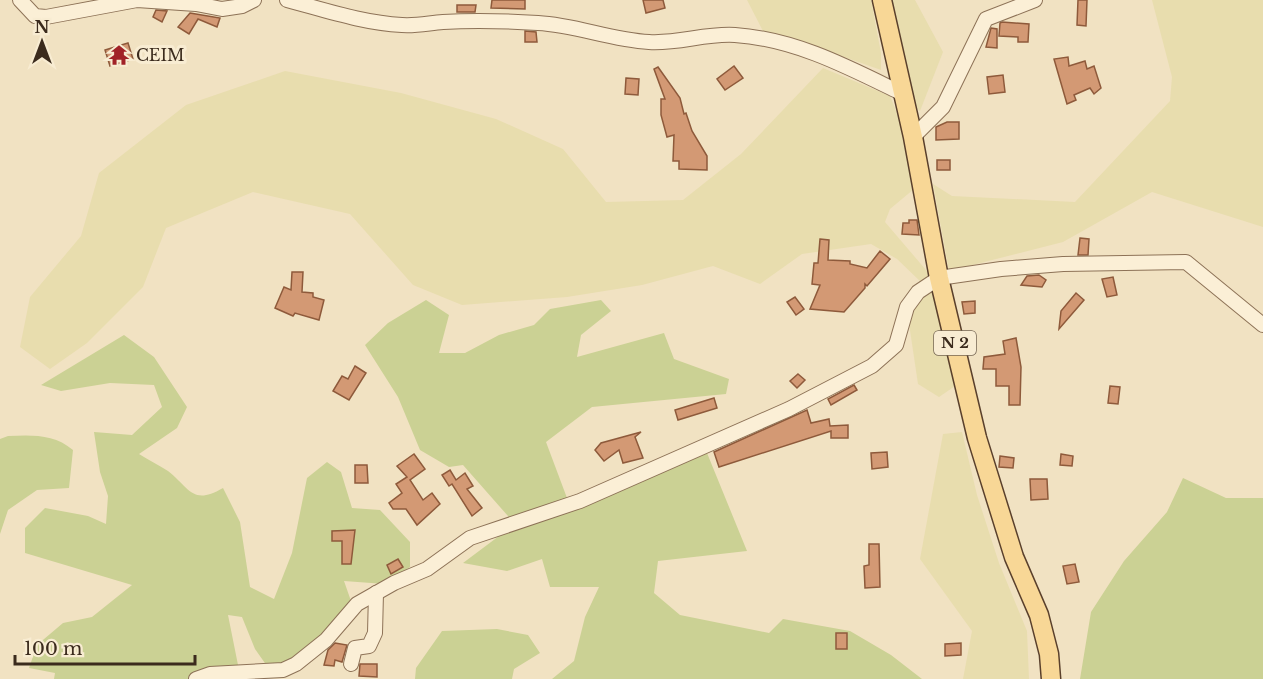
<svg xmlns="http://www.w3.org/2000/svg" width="1263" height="679" font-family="'Libre Baskerville',serif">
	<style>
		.farmland { fill: #e8ddae }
		.green { fill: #cbd194 }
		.building { fill: #d39974; stroke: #8e5a3b; stroke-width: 1.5 }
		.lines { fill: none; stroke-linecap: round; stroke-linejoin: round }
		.minor-casing { stroke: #8d7257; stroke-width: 16 }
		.major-casing { stroke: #5a402c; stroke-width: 21 }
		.minor { stroke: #fbefd6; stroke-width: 14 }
		.major { stroke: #f8d796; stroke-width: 18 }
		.labels { text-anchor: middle; stroke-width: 6; stroke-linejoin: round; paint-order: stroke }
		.shield { fill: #f8ecd2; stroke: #746553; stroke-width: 1.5 }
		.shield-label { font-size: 15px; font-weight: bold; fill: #3b2b1d }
		.poi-label { font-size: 16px; fill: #3b2b1d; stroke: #f8ecd2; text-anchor: start }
	</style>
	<rect width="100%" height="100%" fill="#f1e2c2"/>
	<!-- farmland -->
	<g class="farmland">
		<path d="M747 0H871L881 53V70L796 40 764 33Z"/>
		<path d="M889 0H915L943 52 920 111 909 101Z"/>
		<path d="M1152 0H1263V227L1152 192 1063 242 949 271 933 184 952 196 1075 202 1170 101 1172 77Z"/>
		<path d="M823 68 890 96 902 126 914 189 890 209 885 222 932 277 922 283 897 259 871 244 802 254 760 284 713 266 642 285 567 297 462 305 413 285 350 214 253 192 166 228 143 287 87 343 50 369 20 347 30 297 81 236 99 173 186 105 285 71 401 93 496 119 563 149 606 202 683 200 741 154Z"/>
		<path d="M935 287 958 384 939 397 918 384 908 317 917 299Z"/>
		<path d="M962 432 977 495 999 563 1027 631 1029 679H963L972 631 920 559 943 434Z"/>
	</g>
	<!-- green -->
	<g class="green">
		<path d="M426 300 449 315 439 353H465L499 335 534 325 550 309 601 300 611 311 581 335 577 357 664 333 674 359 729 379 726 394 592 407 546 442 570 506 707 453 747 551 658 561 654 593 680 615 769 633 783 619 850 631 891 655 922 679H552L574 661 585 617 599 587H550L542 559 507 571 463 563 515 524 463 465 449 467 420 450 398 397 365 345 388 323Z"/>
		<path d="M124 335 154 357 187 407 177 428 139 454C148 460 159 465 168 471 190 488 192 506 223 488L240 522 250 587 274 599 292 553 307 478 327 462 341 472 352 508 380 510 410 542V567L385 584 344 581 351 601 340 625 291 661 267 666 255 649 242 617 228 615 238 665 235 679H54L55 673 29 668 37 645 63 623 92 617 132 585 25 553V528L45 508 88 516 106 524 108 496 100 472 94 432 132 435 162 407 154 385 110 383 61 391 41 385Z"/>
		<path d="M8 436C33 435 54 434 73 450L69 488 37 490 8 510 0 534V439Z"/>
		<path d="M1183 478 1226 498H1263V679H1080L1091 612 1124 561 1167 512Z"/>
		<path d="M497 629 528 635 540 653 514 669 512 679H415L416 668 442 631Z"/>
	</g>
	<!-- building -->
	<g class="building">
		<path d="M492 0H525V9L491 8Z"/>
		<path d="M643 0H663L665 8 646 13Z"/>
		<path d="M1078 0H1087L1086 26 1077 25Z"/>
		<path d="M457 5H476L475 12H457Z"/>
		<path d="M156 10 167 11 162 22 153 17Z"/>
		<path d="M190 13 220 18 217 27 198 19 189 34 178 27Z"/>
		<path d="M1002 22 1029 24 1028 42H1018V37L999 36 1000 23Z"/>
		<path d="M991 28 997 29V48L986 47Z"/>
		<path d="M525 31 536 32 537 42H525Z"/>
		<path d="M128 43 133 59 110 66 105 50Z"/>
		<path d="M1068 57 1069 66 1085 61 1087 69 1094 66 1101 88 1094 94 1090 88 1074 95 1076 100 1067 104 1054 59Z"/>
		<path d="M734 66 743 78 725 90 717 79Z"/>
		<path d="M658 67 680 98 684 114 686 113 692 131 707 156V170L679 169V161H673L674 135 667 137 661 115V99H665L654 69Z"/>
		<path d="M1003 75 1005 92 989 94 987 77Z"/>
		<path d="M626 78 639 79 638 95 625 94Z"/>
		<path d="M947 122H959V139L936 140V127Z"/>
		<rect x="937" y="160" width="13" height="10"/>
		<path d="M909 220H917L919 235 902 234 903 223H909Z"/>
		<path d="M1080 238 1089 239 1088 255H1078Z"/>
		<path d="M820 239 829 240 828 260 850 261V264L867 268 880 251 890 259 867 286 865 284V288L844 312 810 309 820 285 812 284 814 263H818Z"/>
		<path d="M292 272H303L302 292 313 293V297L324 300 319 320 295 313 293 316 275 308 284 287 291 290Z"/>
		<path d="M1039 275 1046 280 1042 287 1021 285 1027 276Z"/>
		<path d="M1113 277 1117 295 1107 297 1102 279Z"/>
		<path d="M1076 293 1084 300 1059 329 1061 311Z"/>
		<path d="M795 297 804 309 796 315 787 302Z"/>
		<path d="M975 301V313L964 314 962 302Z"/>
		<path d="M1016 338 1021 367 1020 405H1009V386H996V369H983L984 357 1005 354 1003 341Z"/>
		<path d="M355 366 366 373 349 400 333 391 342 376 348 379Z"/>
		<path d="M798 374 805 380 797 388 790 381Z"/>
		<path d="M854 385 857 390 831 405 828 399Z"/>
		<path d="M1110 386 1120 387 1118 404 1108 403Z"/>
		<path d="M714 398 717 408 678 420 675 410Z"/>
		<path d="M807 410 811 423 829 419 830 426 848 425V438H831V431L719 467 714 452Z"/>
		<path d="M641 432 635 437 643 458 623 463 619 450 604 461 595 450 601 443Z"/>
		<path d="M887 452 888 467 872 469 871 453Z"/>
		<path d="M414 454 425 469 410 480 423 500 432 493 440 504 417 525 406 509H393L389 503 402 493 396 484 407 477 397 466Z"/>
		<path d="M1061 454 1073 456 1072 466 1060 465Z"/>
		<path d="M1000 456 1014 458 1013 468 999 467Z"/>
		<path d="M355 465H367L368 483H355Z"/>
		<path d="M450 470 456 480 465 473 473 486 467 489 482 508 472 516 452 484 449 486 442 475Z"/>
		<path d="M1030 479H1047L1048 499 1031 500Z"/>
		<path d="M355 530 351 564H342V541H332V531Z"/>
		<path d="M869 544H879L880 587 865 588 864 566 869 565Z"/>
		<path d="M398 559 403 567 391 574 387 565Z"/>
		<path d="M1075 564 1079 582 1067 584 1063 566Z"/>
		<rect x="836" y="633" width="11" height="16"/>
		<path d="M335 643 347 645 342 662 335 660 334 666 324 665 328 650Z"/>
		<path d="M961 643V655L945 656V644Z"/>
		<path d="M360 664H377V677L359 676Z"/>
	</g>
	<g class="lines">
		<!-- minor casing -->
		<g class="minor-casing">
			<g id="minor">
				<path d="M20 0 35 16 46 17 137 0 196 4 222 9 242 6 254 0"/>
				<path d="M287 0C325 10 363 23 402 25 417 26 429 23 443 22 474 20 507 21 538 23 576 25 611 40 649 42 678 44 706 33 735 35 795 39 848 67 901 93"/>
				<path d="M913 137 943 107 986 19 1035 0"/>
				<path d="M351 664 355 648 369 646 375 633 376 593"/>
				<path d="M196 679 210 674 283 670 296 664 326 640 357 604 394 583 427 569 470 538 580 501 789 409 872 366 896 345 907 307 918 292 939 278 1001 269 1063 264 1186 262 1263 325"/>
			</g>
		</g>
		<!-- major casing -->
		<g class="major-casing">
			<path id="major" d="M882 0 913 137 939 278 977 438 1014 557 1039 615 1049 654 1051 679"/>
		</g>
		<!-- minor -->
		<use href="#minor" class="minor"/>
		<!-- major -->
		<use href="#major" class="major"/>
	</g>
	<!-- icons -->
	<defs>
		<g id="temple-bare" transform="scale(1.62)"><path d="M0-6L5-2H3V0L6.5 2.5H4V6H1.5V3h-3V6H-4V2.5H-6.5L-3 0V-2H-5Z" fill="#a12227" stroke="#f8ecd2" stroke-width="2.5" paint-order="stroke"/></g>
	</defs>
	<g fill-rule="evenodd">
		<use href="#temple-bare" x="119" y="55"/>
	</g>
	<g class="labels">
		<!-- shield labels -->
		<rect class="shield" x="934" y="331" width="42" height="24" rx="4.5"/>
		<g class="shield-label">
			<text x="955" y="348">N 2</text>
		</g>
		<!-- poi labels -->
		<g class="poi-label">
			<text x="136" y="61">CEIM</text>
		</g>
	</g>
	<!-- north arrow -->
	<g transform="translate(42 42)" stroke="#f8ecd2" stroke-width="4.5" paint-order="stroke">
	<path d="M0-4.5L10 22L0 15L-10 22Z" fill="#3b2b1d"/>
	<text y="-9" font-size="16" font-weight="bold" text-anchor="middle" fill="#3b2b1d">N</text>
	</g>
	<!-- scale -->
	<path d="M15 655v9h180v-9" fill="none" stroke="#3b2b1d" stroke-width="3"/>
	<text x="24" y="655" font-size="18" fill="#3b2b1d" stroke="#f8ecd2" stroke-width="4.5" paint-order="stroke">100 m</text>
</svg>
